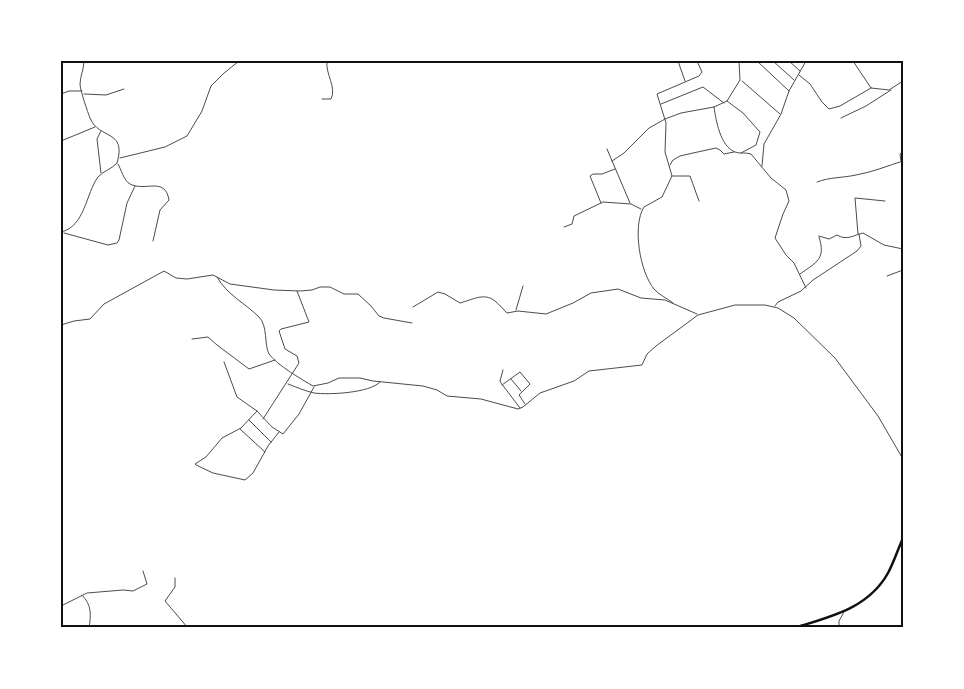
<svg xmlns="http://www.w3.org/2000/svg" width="964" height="689" viewBox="0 0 964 689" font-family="'Space Grotesk',sans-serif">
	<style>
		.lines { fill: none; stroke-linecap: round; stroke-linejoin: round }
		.minor { stroke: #4c4c4c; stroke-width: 1 }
		.trunk { stroke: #111; stroke-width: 2.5 }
		.neatline { fill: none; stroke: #111; stroke-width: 2 }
	</style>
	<rect width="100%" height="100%" fill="#fff"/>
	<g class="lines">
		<path class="minor" d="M678,61L685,81
			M757,61L789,91
			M773,61L794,80
			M789,61L800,71
			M853,61L871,88L889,90L903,81
			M799,75L810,84L822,102L829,109L840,106L871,88
			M742,81L780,114
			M61,94L69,91H82
			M84,94L106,95L124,89
			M322,99H331C337,87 325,74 327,61
			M727,101L743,113L760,132L756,145L741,153
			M661,104L703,87L724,103
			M714,107C716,120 720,146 735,152C740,154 745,152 751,154L771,178L786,190L789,201L783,214L775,238L786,255L794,263L806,288
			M841,118L866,106L891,90
			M61,141L95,127
			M607,149L630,203
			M120,158L165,147L187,136L202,111L211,86L223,74L239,61
			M612,161L624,153L649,128L665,119L681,113L714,107L727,101L740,80L739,61
			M901,161L900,154L903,151
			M118,164C121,169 124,181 130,184C145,192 165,176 169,200L160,210L153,241
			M670,165L673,160L680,156L693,153L716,148L720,150L724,154L734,152
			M762,166L764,144L781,114L789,91L806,61
			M101,173L97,139L101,131
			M672,176H690L699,201
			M817,182C830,177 842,178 856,175C873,172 887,166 903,161
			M601,203L590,176L593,174H602L615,169
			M564,227L572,224L574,216L603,202L631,204L641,209
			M61,232C85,227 86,193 98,177C103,171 112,169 117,163C127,129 99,140 90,118C88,113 80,90 80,84C80,77 84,69 84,61
			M64,233L108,245L117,243L119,240L127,203L135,186
			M858,234L855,198L885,201
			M819,236L829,239L837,235C847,241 854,235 863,233L884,245L903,249
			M800,274C817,262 826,259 819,237
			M887,276L903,270
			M217,277C227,295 245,303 259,317C268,326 264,345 269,354C277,365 301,379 313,386L328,383L339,378H360L373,381L423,386L437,390L447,396L481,399L518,409L523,407L540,393L574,381L589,371L642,365L647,354L656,346L698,315L735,305H765L778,308L794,318L835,358L878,416L903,459
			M673,303C667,298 659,295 654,289C640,272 632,226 644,207L662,197L672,176L665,152L666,123L657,94L699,76L702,72L697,61
			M775,306L778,302L801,291L813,280L857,251L861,246L859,234
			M413,307L438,292L445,294L460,303C472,300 484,292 495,301C500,305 503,309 507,313L518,311L546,314L573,303L591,293L618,289L641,298L665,300L697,314
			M516,310L523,286
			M61,325L74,321L90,319L104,304L164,271L176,278L187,279L213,275L230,284L274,290L300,291L312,290L320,287H330L344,294H358L371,306L379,316L384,318L412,323
			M192,339L208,337L217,345L249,369L275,360
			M224,362L237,397L257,411L272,427L283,434L299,414L314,387
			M503,370L500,381L501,383L520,408
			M511,379L521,391
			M288,384C296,387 305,391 314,393C329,395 370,393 380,382
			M502,385L520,372L530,384L519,395L525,404
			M257,411L241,428L222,438L206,457L195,464L196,465L213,473L245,480L253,473L268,446L279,432
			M263,419L299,363L297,356L285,349L279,331L281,329L309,322L297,291
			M249,420L271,442
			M240,429L265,452
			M61,530H62
			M175,578V587L165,601L188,628
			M82,595C92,605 91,615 89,628
			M61,606L87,593L123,590L133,591L147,584L143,571
			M839,628V621L844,612"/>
		<path class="trunk" d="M794,628C829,617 868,609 888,573C894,562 898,549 903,538"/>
	</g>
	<rect width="964" height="689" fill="none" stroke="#ffffff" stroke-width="125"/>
	<rect x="62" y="62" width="840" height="564" class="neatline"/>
</svg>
